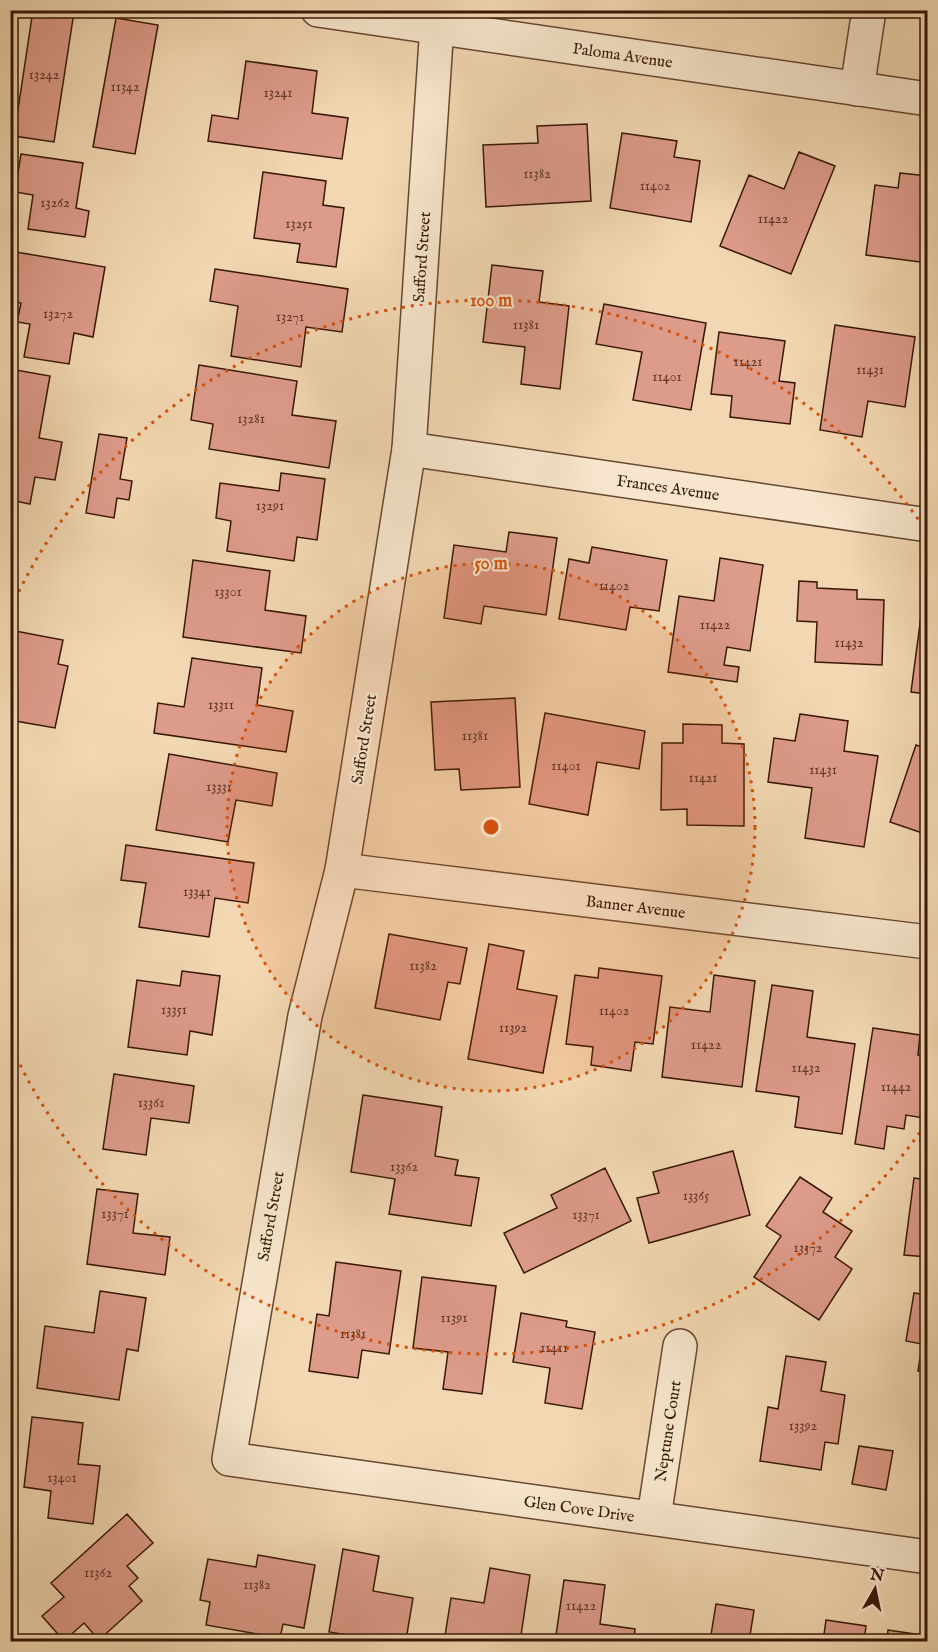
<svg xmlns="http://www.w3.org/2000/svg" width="938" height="1652" viewBox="0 0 938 1652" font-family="'IM FELL English',serif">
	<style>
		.building { fill: #dd9b8a; stroke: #381706; stroke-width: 1.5 }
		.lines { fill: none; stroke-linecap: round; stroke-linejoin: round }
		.minor-casing { stroke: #664731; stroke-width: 36 }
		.minor { stroke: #f7e6cd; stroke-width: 33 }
		.ring { fill: none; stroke: #d6520b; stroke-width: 3; stroke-dasharray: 3 6 }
		.labels { text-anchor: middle; stroke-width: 4.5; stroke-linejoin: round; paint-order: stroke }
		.number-label { font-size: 14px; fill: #613827 }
		.street-label { font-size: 16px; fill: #381706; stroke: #f7e6cd }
		.centre { fill: #d6520b; stroke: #f7e6cd; stroke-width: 3 }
		.ring-label { font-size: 18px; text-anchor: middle; font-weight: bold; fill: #d6520b; stroke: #f7e6cd; stroke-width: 4.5; stroke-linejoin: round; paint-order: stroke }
	</style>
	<rect width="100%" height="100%" fill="#f2d8b2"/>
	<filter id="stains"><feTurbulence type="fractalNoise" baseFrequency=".00333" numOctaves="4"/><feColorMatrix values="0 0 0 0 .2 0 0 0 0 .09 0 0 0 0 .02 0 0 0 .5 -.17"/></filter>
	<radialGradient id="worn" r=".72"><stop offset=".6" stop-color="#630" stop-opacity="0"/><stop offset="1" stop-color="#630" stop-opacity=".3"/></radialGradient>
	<path class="building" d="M33,10L74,12L54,142L14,136Z
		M116,18L158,25L135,154L93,147Z
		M246,61L317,71L312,113L348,118L342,159L208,141L212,115L238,119Z
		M587,124L591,201L486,207L483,145L538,143L537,126Z
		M622,133L677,141L674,157L700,161L691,222L610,208Z
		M799,152L835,166L791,274L720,246L749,175L784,189Z
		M21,154L83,163L76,208L89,211L85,237L28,229L33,195L15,192Z
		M263,172L326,181L323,205L344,208L336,267L297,262L300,244L254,238Z
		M900,173L928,176V263L866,255L875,185L898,188Z
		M10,251L105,267L93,337L74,333L69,364L24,357L30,324L17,322L21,303L10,301Z
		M492,265L543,271L539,302L569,306L560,389L521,384L525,347L483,342Z
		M215,269L348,289L342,332L306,327L301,367L231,356L238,306L210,301Z
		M604,304L706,323L691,410L633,400L642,352L596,344Z
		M835,325L915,337L905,407L868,401L862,437L820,430Z
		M719,332L785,341L779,381L795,383L790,424L730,417L732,396L711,394Z
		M199,365L297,381L292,415L336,421L329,468L209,449L213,424L191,420Z
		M10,369L50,376L39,438L62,442L55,480L35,477L30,504L10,500Z
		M99,434L127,438L120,479L132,481L129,500L117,498L114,518L86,513Z
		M281,473L325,479L317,540L297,537L294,561L227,551L231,521L216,518L220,483L279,491Z
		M10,521L15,522L10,548Z
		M509,532L557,538L546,615L484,606L481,624L444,618L454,545L506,552Z
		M592,547L667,560L659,611L630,607L626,630L559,619L569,559L589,563Z
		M720,558L763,565L750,651L727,647L724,665L739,667L737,682L668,672L679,596L714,601Z
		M193,560L270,571L265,610L306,616L301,653L183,637Z
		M799,581L817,582V588L857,590V599L884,600L882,665L815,662L817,622L797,621Z
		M921,616L928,617V694L911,692Z
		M10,630L63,640L58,664L68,666L55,728L10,720Z
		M192,658L262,668L257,705L293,711L286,752L154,733L158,703L184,707Z
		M515,698L520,787L461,790L459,769L435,770L431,702Z
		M545,713L645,731L639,769L597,762L588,815L529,804Z
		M800,714L848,721L844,751L878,756L864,847L805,838L812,788L768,782L774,738L795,741Z
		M683,724L722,725V743L744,744V826L687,825V809L661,810L662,743H683Z
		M916,745L928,749V835L890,822Z
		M169,754L277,773L272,806L236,800L228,842L156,830Z
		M126,845L254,863L248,903L215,898L209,937L139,927L146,883L121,880Z
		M389,934L467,948L460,984L448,982L440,1020L375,1008Z
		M489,944L524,951L517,989L557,996L543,1073L468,1059Z
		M599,968L662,976L653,1044L635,1042L631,1071L591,1065L593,1047L566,1044L575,975L598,978Z
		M182,971L220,976L212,1035L190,1031L187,1055L128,1047L137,980L180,986Z
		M714,975L755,981L742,1087L662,1077L670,1007L710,1012Z
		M772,985L813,991L807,1037L855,1044L842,1134L795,1127L799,1097L756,1091Z
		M873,1028L920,1035L918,1055L928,1056V1142L920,1141L924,1118L906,1115L904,1129L887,1126L884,1149L855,1144Z
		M114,1074L194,1086L189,1123L151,1118L146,1155L103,1149Z
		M363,1095L442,1107L435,1156L458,1160L455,1175L479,1178L471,1226L389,1214L395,1179L351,1172Z
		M733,1151L750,1215L649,1243L637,1198L659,1193L653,1172Z
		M605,1168L631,1221L524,1273L504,1233L557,1208L551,1195Z
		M800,1177L832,1198L823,1212L852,1231L835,1257L852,1269L819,1320L754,1277L781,1236L766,1226Z
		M914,1178L928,1180V1257L904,1255Z
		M97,1189L138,1194L133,1233L170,1237L165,1275L87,1264Z
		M336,1262L401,1271L389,1354L362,1350L358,1378L309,1371L317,1314L329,1316Z
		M422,1277L496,1286L482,1394L443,1389L448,1352L413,1348Z
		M100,1291L146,1298L138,1351L127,1349L119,1400L37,1388L45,1326L94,1333Z
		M914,1293L928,1295V1372L918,1371L922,1344L906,1341Z
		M521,1313L567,1321L566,1327L595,1332L582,1409L545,1403L550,1368L513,1362Z
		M786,1356L826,1362L821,1391L845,1395L838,1444L825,1442L821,1470L760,1461L768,1407L778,1409Z
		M928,1412V1435L924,1434Z
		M32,1417L83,1423L78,1464L100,1466L93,1524L48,1518L51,1491L24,1487Z
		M859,1446L893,1451L886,1490L852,1484Z
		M127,1514L153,1543L127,1566L138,1578L129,1586L142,1601L99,1640L84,1623L64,1641L42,1616L64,1597L51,1583Z
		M343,1549L379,1556L373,1591L413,1598L406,1640L379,1636L378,1640L329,1632Z
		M258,1555L315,1565L304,1628L283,1624L280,1638L206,1625L210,1602L200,1600L208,1559L256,1567Z
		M490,1568L530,1575L520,1642H444L451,1598L484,1603Z
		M564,1580L605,1585L600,1624L635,1629L634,1642H555Z
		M716,1604L754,1610L749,1642H670L671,1635L710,1641Z
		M826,1620L866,1626L864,1642H823Z
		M888,1630L928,1636V1642H887Z"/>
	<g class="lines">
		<defs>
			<g id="minor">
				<path id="s1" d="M318,10L928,99"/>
				<path id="s2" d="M438,10L409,449L342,870L305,1016L229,1459L928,1557"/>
				<path d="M857,89L869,10"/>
				<path id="s3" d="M409,449L928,525"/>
				<path id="s4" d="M342,870L928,942"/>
				<path id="s5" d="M654,1517L680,1346"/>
			</g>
		</defs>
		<use href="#minor" class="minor-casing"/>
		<use href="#minor" class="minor"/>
	</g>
	<circle cx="491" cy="827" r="264" fill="#d6520b" fill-opacity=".12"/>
	<g class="ring">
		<circle cx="491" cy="827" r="264"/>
		<path d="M925 1125A527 527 0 0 1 11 1046M11 608A527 527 0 0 1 925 529"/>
	</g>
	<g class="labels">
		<g class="number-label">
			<text x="44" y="79">13242</text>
			<text x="125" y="91">11342</text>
			<text x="278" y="97">13241</text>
			<text x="537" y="178">11382</text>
			<text x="655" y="190">11402</text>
			<text x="55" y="207">13262</text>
			<text x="773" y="223">11422</text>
			<text x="299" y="228">13251</text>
			<text x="58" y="318">13272</text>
			<text x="290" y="321">13271</text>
			<text x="526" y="329">11381</text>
			<text x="748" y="366">11421</text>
			<text x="870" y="374">11431</text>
			<text x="667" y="381">11401</text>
			<text x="251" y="423">13281</text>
			<text x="270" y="510">13291</text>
			<text x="614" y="590">11402</text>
			<text x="228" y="596">13301</text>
			<text x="715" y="629">11422</text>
			<text x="849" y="647">11432</text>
			<text x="221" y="709">13311</text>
			<text x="475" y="740">11381</text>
			<text x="566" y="770">11401</text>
			<text x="823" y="774">11431</text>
			<text x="703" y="782">11421</text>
			<text x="219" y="791">13331</text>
			<text x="197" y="896">13341</text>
			<text x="423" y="970">11382</text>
			<text x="174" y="1014">13351</text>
			<text x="614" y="1015">11402</text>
			<text x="513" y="1032">11392</text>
			<text x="706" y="1049">11422</text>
			<text x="806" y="1072">11432</text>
			<text x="896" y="1091">11442</text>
			<text x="151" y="1107">13361</text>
			<text x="404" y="1171">13362</text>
			<text x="696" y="1200">13365</text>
			<text x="115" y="1218">13371</text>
			<text x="586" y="1219">13371</text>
			<text x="808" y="1252">13372</text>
			<text x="454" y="1322">11391</text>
			<text x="353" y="1338">11381</text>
			<text x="554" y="1352">11411</text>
			<text x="803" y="1430">13392</text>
			<text x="62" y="1482">13401</text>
			<text x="98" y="1577">11362</text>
			<text x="257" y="1589">11382</text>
			<text x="581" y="1610">11422</text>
		</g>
		<g class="street-label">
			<text dy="6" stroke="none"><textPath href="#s1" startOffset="308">Paloma Avenue</textPath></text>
			<text transform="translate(421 257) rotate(-86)" y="6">Safford Street</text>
			<text dy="6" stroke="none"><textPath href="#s3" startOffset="262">Frances Avenue</textPath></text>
			<text transform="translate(363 739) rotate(-81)" y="6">Safford Street</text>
			<text dy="6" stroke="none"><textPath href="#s4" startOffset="296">Banner Avenue</textPath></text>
			<text transform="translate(270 1216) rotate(-80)" y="6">Safford Street</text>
			<text dy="6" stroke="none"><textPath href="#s5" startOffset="87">Neptune Court</textPath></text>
			<text dy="6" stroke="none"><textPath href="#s2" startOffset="1820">Glen Cove Drive</textPath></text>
		</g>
	</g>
	<circle cx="491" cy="827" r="9" class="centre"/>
	<g class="ring-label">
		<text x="491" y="306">100 m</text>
		<text x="491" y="569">50 m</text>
	</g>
	<rect width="938" height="1652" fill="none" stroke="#f2d8b2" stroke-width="36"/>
	<rect x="12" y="12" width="914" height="1628" fill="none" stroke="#381706" stroke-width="3"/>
	<rect x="18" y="18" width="902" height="1616" fill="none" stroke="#381706" stroke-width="1.5"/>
	<g transform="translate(875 1589) rotate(9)" stroke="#f7e6cd" stroke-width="4.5" paint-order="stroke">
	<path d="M0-4.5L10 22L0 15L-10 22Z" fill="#381706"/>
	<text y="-9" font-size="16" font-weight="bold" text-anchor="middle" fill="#381706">N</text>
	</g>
	<rect width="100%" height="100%" filter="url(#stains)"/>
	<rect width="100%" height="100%" fill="url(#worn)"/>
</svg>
